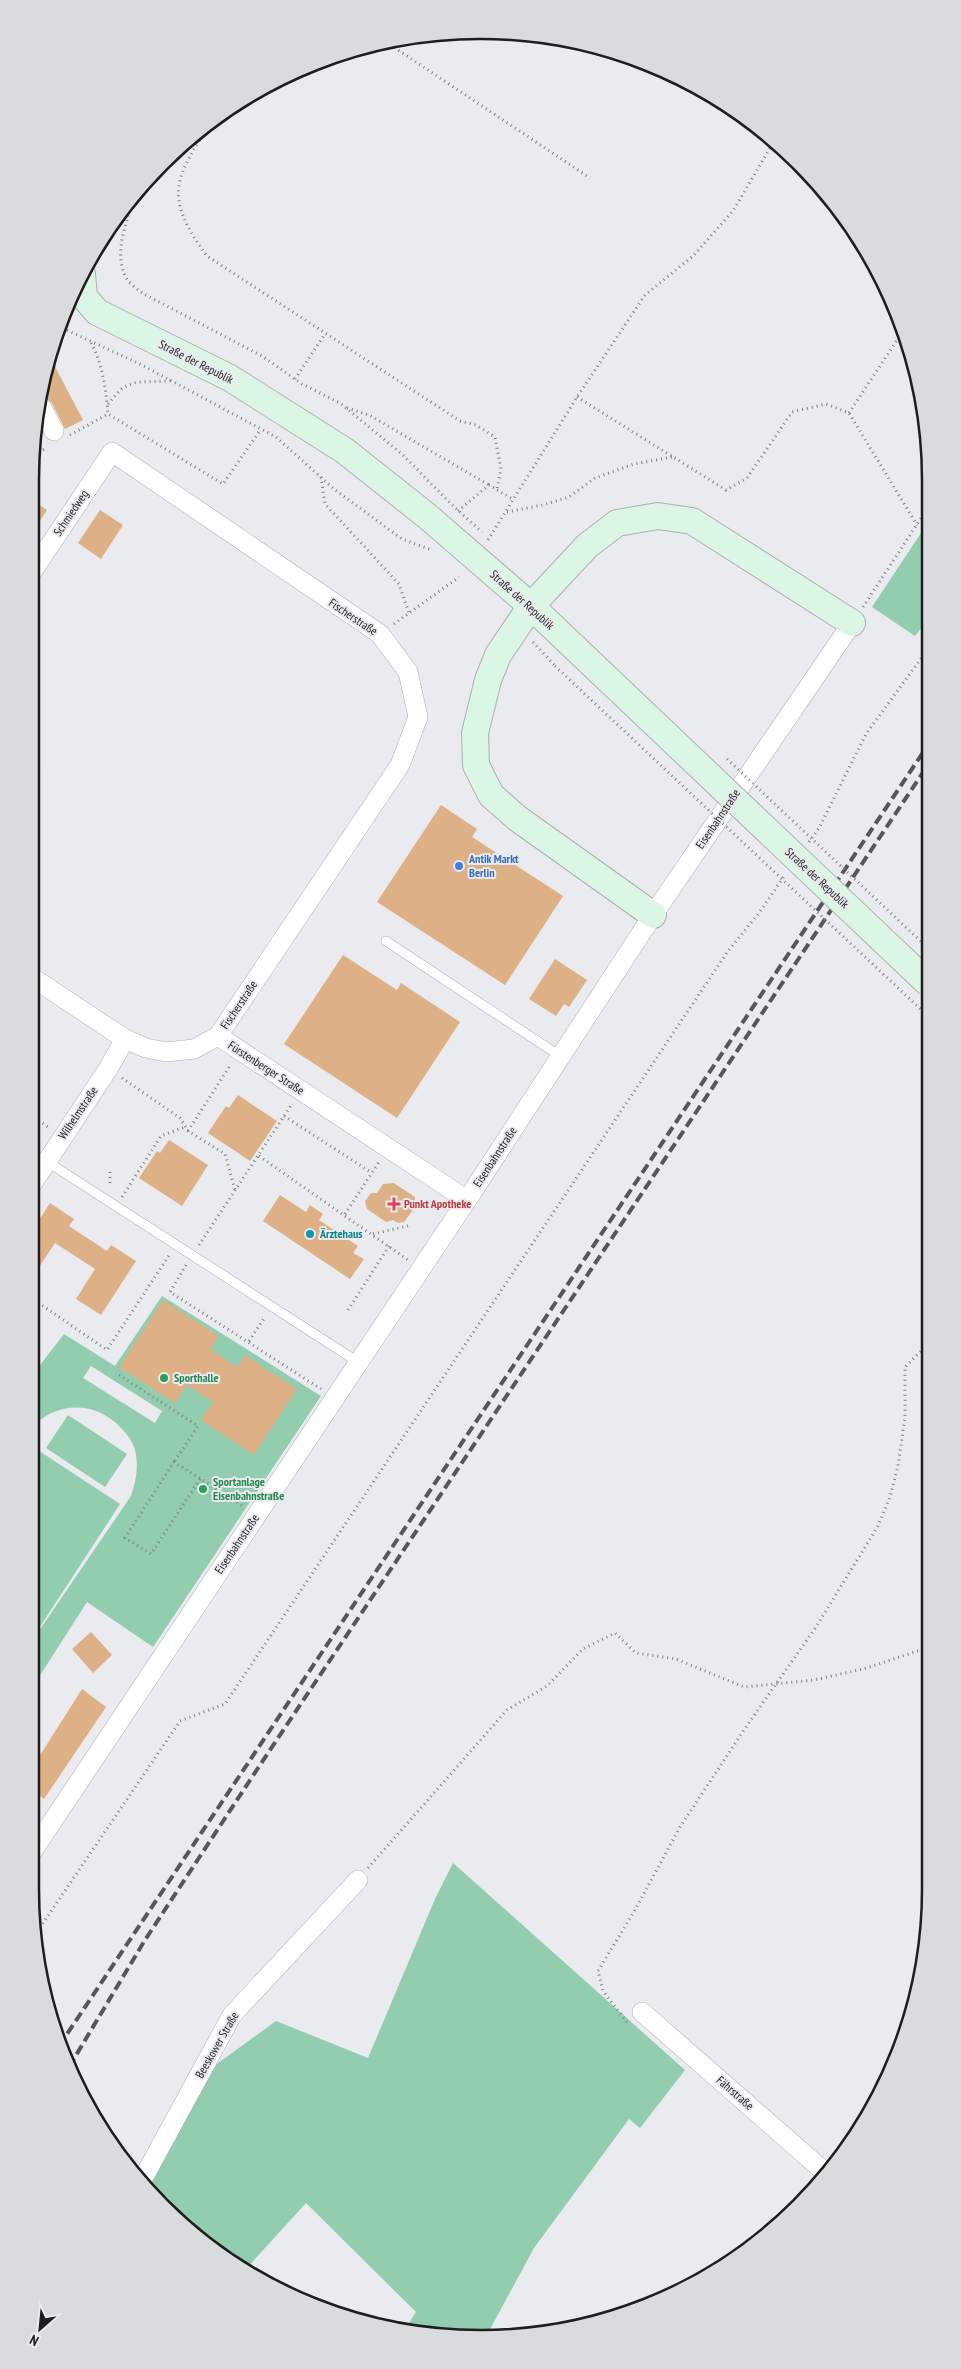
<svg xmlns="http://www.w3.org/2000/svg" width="961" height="2369" viewBox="0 0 961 2369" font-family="'PT Sans Narrow',sans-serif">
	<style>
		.green { fill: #92cdaf; fill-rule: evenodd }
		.building { fill: #ddb086 }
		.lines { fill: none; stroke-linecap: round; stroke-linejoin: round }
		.lane-casing { stroke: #aeafb2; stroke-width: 10 }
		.street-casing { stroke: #aeafb2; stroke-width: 20 }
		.secondary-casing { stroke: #aeafb2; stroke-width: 28 }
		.path { stroke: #7e7f81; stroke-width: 3; stroke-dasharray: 1 4; stroke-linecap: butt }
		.lane { stroke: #fff; stroke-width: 9 }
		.street { stroke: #fff; stroke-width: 19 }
		.secondary { stroke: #dcf6e6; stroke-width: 26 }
		.rail { stroke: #565758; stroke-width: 4; stroke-dasharray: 10 5; stroke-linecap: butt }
		.secondary-bridge-casing { stroke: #aeafb2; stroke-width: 28; stroke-linecap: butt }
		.path-bridge { stroke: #7e7f81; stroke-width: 3; stroke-dasharray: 1 4; stroke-linecap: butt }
		.secondary-bridge { stroke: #dcf6e6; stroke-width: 26 }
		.shop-dot { fill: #3f7fe0; stroke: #e9ebee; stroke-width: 2 }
		.health-dot { fill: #e0444e; stroke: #e9ebee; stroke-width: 2 }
		.culture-dot { fill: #0f9aa8; stroke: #e9ebee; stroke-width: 2 }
		.leisure-dot { fill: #2e9e5b; stroke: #e9ebee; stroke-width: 2 }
		.labels { text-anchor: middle; stroke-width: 4; stroke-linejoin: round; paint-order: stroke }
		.street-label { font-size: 12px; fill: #1e1e1f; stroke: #e9ebee }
		.shop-label { font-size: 12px; font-weight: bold; fill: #366cbe; stroke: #e9ebee; text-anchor: start }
		.health-label { font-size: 12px; font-weight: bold; fill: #be3a42; stroke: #e9ebee; text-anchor: start }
		.culture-label { font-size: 12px; font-weight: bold; fill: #0d838f; stroke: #e9ebee; text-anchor: start }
		.leisure-label { font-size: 12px; font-weight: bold; fill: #27864d; stroke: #e9ebee; text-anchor: start }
		.rim { fill: none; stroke: #1e1e1f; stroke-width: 2.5 }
	</style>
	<rect width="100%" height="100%" fill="#e9ebee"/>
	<path class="green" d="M927,524L928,619L915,636L872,607Z
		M162,1296L321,1396L153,1647L87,1602L30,1691V1644L131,1496C136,1480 139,1467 135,1450C133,1442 127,1434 121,1428C95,1400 54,1401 30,1430V1378L64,1334L115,1366ZM91,1366L162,1411L155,1423L83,1378Z
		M68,1415L127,1454L105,1487L46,1448Z
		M30,1445L120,1504L30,1642Z
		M453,1863L685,2070L640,2128L629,2119L534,2248L488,2333L421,2335L404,2331L416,2312L306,2203L245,2270L146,2189L210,2069L276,2021L368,2058L435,1899Z"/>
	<path class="building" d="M50,357L83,420L65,429L52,403L44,396Z
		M30,499L47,510L30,536Z
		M100,510L123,525L101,559L78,543Z
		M441,805L477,829L472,837L563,896L505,985L377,902Z
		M343,955L397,990L401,983L460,1022L397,1118L284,1044Z
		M555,959L587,980L569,1007L564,1004L556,1016L529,999Z
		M238,1095L277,1121L250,1161L208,1133L226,1106L229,1108Z
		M169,1140L208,1165L182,1206L139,1178L157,1151L160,1153Z
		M394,1183L415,1197V1207L404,1222L398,1223L393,1220L386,1222L367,1209L365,1201L371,1193H377L383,1184Z
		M280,1195L306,1212L310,1205L323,1214L319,1220L358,1246L353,1253L364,1259L350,1279L263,1221Z
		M50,1203L74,1219L69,1226L107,1251L111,1245L136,1261L101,1315L76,1299L95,1269L55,1243L30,1281V1234Z
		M163,1300L219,1336L210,1349L237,1367L245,1355L297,1389L254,1455L201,1420L213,1402L187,1385L175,1403L119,1367Z
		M91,1632L112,1655L93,1673L72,1649Z
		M82,1689L106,1707L44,1799L30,1789V1771Z"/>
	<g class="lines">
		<defs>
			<path id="lane" d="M386,941L560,1056
				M46,1161L358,1362"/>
			<path id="street" d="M42,408L54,431
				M30,575L112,452L380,634L408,672L418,717L400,765L218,1036
				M30,976L125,1039L146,1048L166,1052L194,1049L218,1036L467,1200
				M30,1187L108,1069L125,1039
				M30,1855L467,1200L653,915L852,623
				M642,2012L827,2174
				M140,2184L232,2015L358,1880"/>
			<path id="secondary" d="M82,274L84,297L97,312L230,378L345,451L427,516L531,606L574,647
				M653,915L517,818L491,795L476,765L475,733L488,680L498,655L531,606L587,546L617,523L658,516L692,521L852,623"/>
		</defs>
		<use href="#lane" class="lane-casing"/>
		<use href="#street" class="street-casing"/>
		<use href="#secondary" class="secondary-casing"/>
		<path class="path" d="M386,42L590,178
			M213,119C175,178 162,195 207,256L460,421L476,425L495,437L501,469L497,489
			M142,183C131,210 110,251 127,279C131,285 138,290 144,294L262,356L302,384L340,403L403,455L451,504L482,532
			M58,326L142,365L276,437L334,489L402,539L432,550
			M91,343C103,364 106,391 108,414
			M295,379L325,334
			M577,397L726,490L747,478L792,412L826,404L849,413L917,525
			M108,404L122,388L137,382L171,381
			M347,408L369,415L489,485
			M849,413L903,331
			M70,435L108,414L223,484L261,429
			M34,454L47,448
			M321,477L325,504L399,584L409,613
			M458,511L489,485L514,500
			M507,512L543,505L569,497L595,478L634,464L672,457
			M488,540L577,397L645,295L693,256L733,211L773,143
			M863,607L927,509
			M394,624L459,577
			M533,642L555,666
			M809,842L819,828L866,734L928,649
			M122,1078L180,1118L188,1131L225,1154L235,1190
			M30,1115L50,1128
			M284,1116L372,1173
			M188,1131L231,1064
			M259,1156L408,1260
			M110,1172V1187
			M122,1197L161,1136L185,1127
			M345,1214L379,1162
			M373,1234L412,1225
			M199,1245L292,1104
			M186,1265L170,1292L321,1389
			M30,1297L107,1350L170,1254
			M348,1310L389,1246
			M249,1341L265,1317
			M119,1375L198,1426L174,1462
			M200,1479L151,1554L125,1538L174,1462L243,1506
			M368,1868L507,1710L547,1686L583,1649L615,1633L636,1653L676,1659L744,1687L814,1680L863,1669L930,1647
			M37,1932L180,1721L225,1704L728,951L759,913L785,875
			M627,2022L603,1991L598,1971L635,1910L680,1827L746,1727L816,1627L878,1526L890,1497L898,1466L905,1417V1367L930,1342"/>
		<use href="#lane" class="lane"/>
		<use href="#street" class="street"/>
		<use href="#secondary" class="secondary"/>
		<path class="rail" d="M59,2046L928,745
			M69,2067L145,1940L258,1768L928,765"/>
		<defs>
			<path id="secondary-bridge" d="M574,647L929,984"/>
		</defs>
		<use href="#secondary-bridge" class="secondary-bridge-casing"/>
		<path class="path-bridge" d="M555,666L929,1017
			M727,759L929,949"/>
		<use href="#secondary-bridge" class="secondary-bridge"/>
	</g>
	<circle class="shop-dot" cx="459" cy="866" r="5"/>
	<path class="health-dot" d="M391.5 1196.5h5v5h5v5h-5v5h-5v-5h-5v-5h5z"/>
	<circle class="culture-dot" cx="310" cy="1234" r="5"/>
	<g class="leisure-dot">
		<circle cx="164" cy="1378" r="5"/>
		<circle cx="203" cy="1489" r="5"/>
	</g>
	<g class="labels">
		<g class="street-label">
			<text transform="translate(196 362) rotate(27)" y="4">Straße der Republik</text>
			<text transform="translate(71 513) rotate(-56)" y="4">Schmiedweg</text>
			<text transform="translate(522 600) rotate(42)" y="4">Straße der Republik</text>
			<text transform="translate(353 617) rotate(34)" y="4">Fischerstraße</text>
			<text transform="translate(718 819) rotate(-56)" y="4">Eisenbahnstraße</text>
			<text transform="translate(817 878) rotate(43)" y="4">Straße der Republik</text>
			<text transform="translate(239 1005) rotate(-56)" y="4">Fischerstraße</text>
			<text transform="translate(266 1068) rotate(33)" y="4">Fürstenberger Straße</text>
			<text transform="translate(78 1113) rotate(-56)" y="4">Wilhelmstraße</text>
			<text transform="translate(495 1157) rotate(-57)" y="4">Eisenbahnstraße</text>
			<text transform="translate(237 1544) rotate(-56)" y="4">Eisenbahnstraße</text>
			<text transform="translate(217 2045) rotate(-60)" y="4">Beeskower Straße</text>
			<text transform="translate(735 2093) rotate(41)" y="4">Fährstraße</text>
		</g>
		<g class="shop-label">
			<text x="469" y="863">Antik Markt<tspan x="469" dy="14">Berlin</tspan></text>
		</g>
		<g class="health-label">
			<text x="404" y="1208">Punkt Apotheke</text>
		</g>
		<g class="culture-label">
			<text x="320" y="1238">Ärztehaus</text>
		</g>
		<g class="leisure-label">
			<text x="174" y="1382">Sporthalle</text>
			<text x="213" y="1486">Sportanlage<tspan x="213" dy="14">Eisenbahnstraße</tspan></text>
		</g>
	</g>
	<path d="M0 0H961V2369H0ZM480 39H481A441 441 0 0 1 922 480V1889A441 441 0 0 1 481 2330H480A441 441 0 0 1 39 1889V480A441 441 0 0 1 480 39Z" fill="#d9dbdd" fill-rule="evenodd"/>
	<path class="rim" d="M480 39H481A441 441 0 0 1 922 480V1889A441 441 0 0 1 481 2330H480A441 441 0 0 1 39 1889V480A441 441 0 0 1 480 39Z"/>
	<g transform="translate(40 2329) rotate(207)" stroke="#e9ebee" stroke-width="4" paint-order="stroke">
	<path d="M0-4L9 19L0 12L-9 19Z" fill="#1e1e1f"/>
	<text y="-8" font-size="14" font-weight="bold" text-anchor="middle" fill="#1e1e1f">N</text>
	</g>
</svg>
